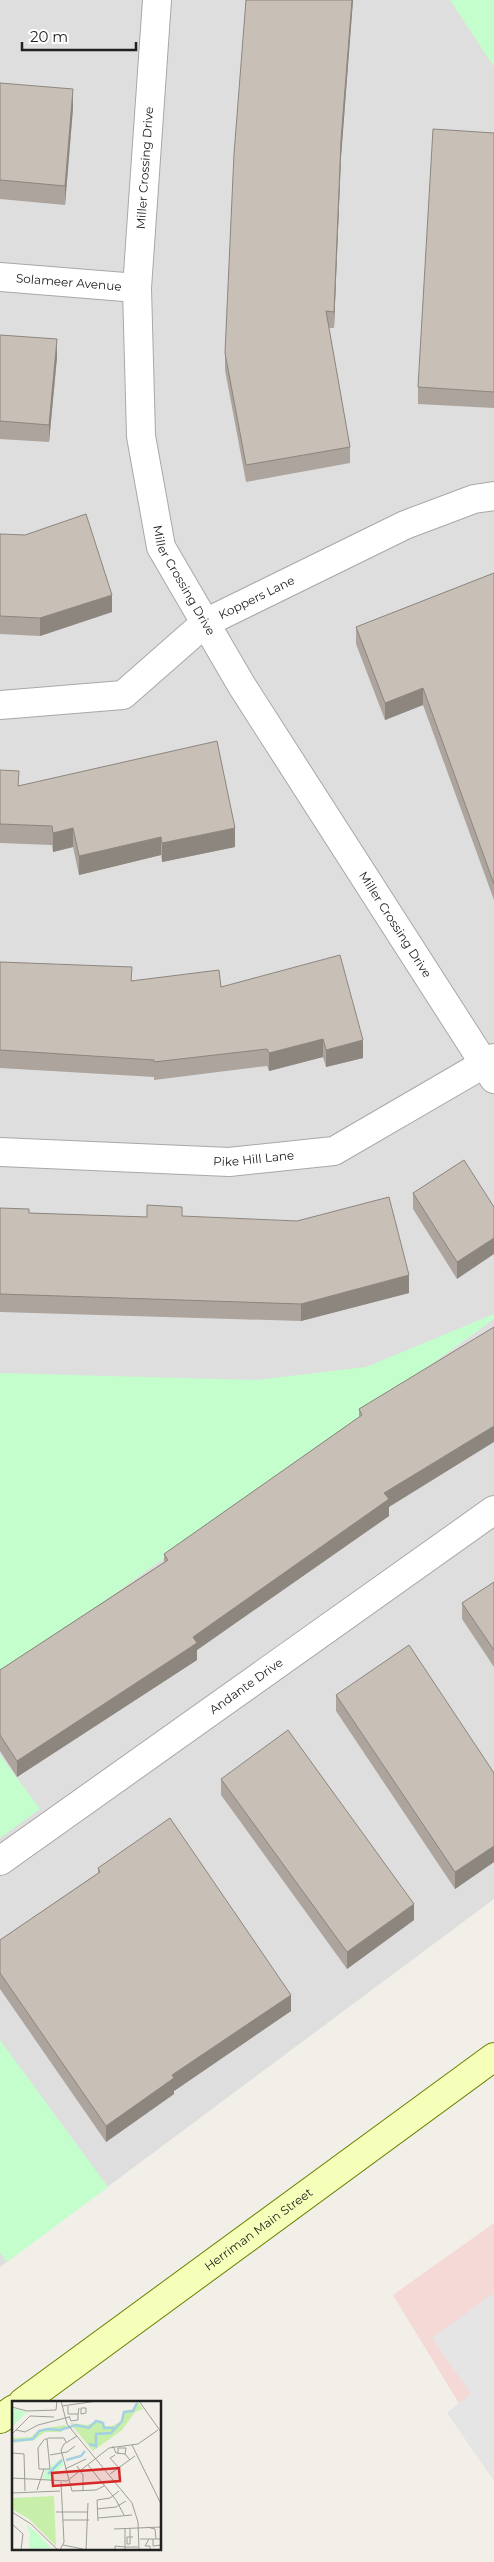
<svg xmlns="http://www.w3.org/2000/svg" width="494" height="2562" viewBox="0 0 494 2562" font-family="Montserrat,sans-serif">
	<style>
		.residential { fill: #dfdede }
		.commercial { fill: #f4d9d6 }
		.park { fill: #c3fecc }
		.parking { fill: #e5e5e5 }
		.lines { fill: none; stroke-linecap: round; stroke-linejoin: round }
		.minor-casing { stroke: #a8a8a8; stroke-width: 30 }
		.tertiary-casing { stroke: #a8a8a8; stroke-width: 30 }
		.secondary-casing { stroke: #6a8100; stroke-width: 30 }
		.minor { stroke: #fff; stroke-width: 28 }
		.tertiary { stroke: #fff; stroke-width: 28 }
		.secondary { stroke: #f6ffb9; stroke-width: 28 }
		.wall { fill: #aca49d }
		.shaded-wall { fill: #8c867f }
		.building { fill: #c8bfb6; stroke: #8c867f }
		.labels { text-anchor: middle; stroke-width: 4.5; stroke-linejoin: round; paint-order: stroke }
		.street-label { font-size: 12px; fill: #212121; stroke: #fff }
		.inset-river { fill: none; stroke: #a5d0e3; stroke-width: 2.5 }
		.inset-road { fill: none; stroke: #9e9d98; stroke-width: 1 }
		.view { fill: #d62828; fill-opacity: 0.15; stroke: #d62828; stroke-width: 2.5 }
		.inset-edge { fill: none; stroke: #212121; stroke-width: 2.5 }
	</style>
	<rect width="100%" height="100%" fill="#f2efe8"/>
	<path class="residential" d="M0,0H494V1899L0,2267Z"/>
	<path class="commercial" d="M494,2223V2461L393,2295Z"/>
	<path class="park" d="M450,0H494V67Z
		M494,1314V1319L0,1677V1373L256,1380L366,1367Z
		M0,1755L40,1809L0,1838Z
		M0,2040L108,2187L7,2262L0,2253Z"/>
	<path class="parking" d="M494,2293V2481L447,2413L471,2394L432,2338Z"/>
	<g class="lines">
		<defs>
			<g id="minor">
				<path id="s1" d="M0,277L137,288"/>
				<path id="s2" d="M0,705L123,695L205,623L405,525L474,499L494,496"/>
				<path id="s3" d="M0,1152L229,1162L334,1151L494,1058"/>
				<path id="s4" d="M0,1861L494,1510"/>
			</g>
			<g id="tertiary">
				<path id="s5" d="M157,0L137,288L141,436L161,547L242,686L494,1079"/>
			</g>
			<g id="secondary">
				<path id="s6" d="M23,2402L494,2057"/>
				<path d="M0,2419L14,2409"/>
			</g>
		</defs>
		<use href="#minor" class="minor-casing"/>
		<use href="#tertiary" class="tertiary-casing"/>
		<use href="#secondary" class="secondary-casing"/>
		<use href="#minor" class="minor"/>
		<use href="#tertiary" class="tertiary"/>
		<use href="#secondary" class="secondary"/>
	</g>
	<path class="wall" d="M246,0H353L341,157L334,328H329L350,447V463L246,482L225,370V353Z
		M0,83L73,108L65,205L0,199Z
		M494,133V408L418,404V387Z
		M0,335L57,357L49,442L0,439Z
		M0,534L112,612L40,636L0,634Z
		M494,573V900L423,705L385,720L356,644V627Z
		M0,770L19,786L235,847L162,862L161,855L79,875L73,847L53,852L52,845L0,843Z
		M0,962L132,981L221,987L363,1058L326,1067L323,1057L269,1071L267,1066L154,1080V1077L0,1068Z
		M464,1160L457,1279L413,1209V1193Z
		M0,1208L29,1213L147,1217L182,1216L409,1293L301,1321L0,1312Z
		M494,1327L389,1507V1516L197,1650V1660L17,1777L0,1751V1670L164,1562V1554L359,1417V1409Z
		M494,1582V1667L462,1619V1603Z
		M336,1695L494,1773V1862L455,1889L336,1711Z
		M221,1779L414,1920L347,1969L221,1795Z
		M98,1868L291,2011L174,2091V2094L106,2142L0,1989V1940L98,1873Z"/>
	<path class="shaded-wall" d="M352,0H353L341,157L334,328V312L341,140Z
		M73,89V108L65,205V186Z
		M57,339V357L49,442V425Z
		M112,595V612L40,636V618Z
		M423,688V705L385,720V703Z
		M73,828V847L53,852V833Z
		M235,828V847L162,862V843Z
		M161,837V855L79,875V856Z
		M323,1039V1057L269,1071V1053Z
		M363,1040V1058L326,1067V1050Z
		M494,1238V1254L457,1279V1262Z
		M409,1275V1293L301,1321V1304Z
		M494,1426V1442L389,1507V1516L197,1650V1660L17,1777V1761L193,1637L384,1493Z
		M494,1846V1862L455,1889V1872Z
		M414,1904V1920L347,1969V1952Z
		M291,1995V2011L174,2091V2094L106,2142V2126L172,2075Z"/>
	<path class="building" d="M246,0H352L341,140L334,312L326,311L350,447L246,465L225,353L234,154Z
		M0,83L73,89L65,186L0,180Z
		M433,129L494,133V392L418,387Z
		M0,335L57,339L49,425L0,421Z
		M86,514L112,595L40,618L0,616V534L25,535Z
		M494,573V884L423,688L385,703L356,627Z
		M217,741L235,828L162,843L161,837L79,856L73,828L53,833L52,826L0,824V770L19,771L18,786Z
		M340,955L363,1040L326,1050L323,1039L269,1053L267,1049L154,1062V1060L0,1050V962L132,967L131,981L219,970L221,987Z
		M464,1160L494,1207V1238L457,1262L413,1193Z
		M389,1197L409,1275L301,1304L0,1294V1208L29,1209V1213L147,1217V1205L182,1207V1216L297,1221Z
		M494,1327V1426L384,1493L389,1499L193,1637L197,1643L17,1761L0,1735V1670L168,1560L164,1554L362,1415L359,1409Z
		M494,1582V1650L462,1603Z
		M409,1645L494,1773V1846L455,1872L336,1695Z
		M288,1730L414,1904L347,1952L221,1779Z
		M170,1818L291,1995L172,2075L174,2078L106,2126L0,1973V1940L100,1872L98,1868Z"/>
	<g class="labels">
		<g class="street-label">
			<text transform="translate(145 168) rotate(-86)" y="4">Miller Crossing Drive</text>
			<text dy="4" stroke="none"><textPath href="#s1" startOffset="69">Solameer Avenue</textPath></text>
			<text dy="4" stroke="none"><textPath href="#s5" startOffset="589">Miller Crossing Drive</textPath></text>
			<text dy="4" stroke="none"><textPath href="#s2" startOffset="290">Koppers Lane</textPath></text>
			<text dy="4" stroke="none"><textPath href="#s5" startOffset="994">Miller Crossing Drive</textPath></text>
			<text dy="4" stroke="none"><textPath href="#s3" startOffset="254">Pike Hill Lane</textPath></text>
			<text dy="4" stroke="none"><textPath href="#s4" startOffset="302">Andante Drive</textPath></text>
			<text dy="4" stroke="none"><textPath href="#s6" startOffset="292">Herriman Main Street</textPath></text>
		</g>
	</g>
	<g transform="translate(12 2401)">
		<rect width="149" height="149" fill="#f2efe8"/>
		<path d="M125,0L131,8L123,11L110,29L81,50L58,22L75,24L89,19L93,25H100L110,20L111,11L121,8ZM53,24L55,26L49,31H33L22,39L0,42V37L19,36L28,28ZM42,95L44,145L17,118L0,108V97Z" fill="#c7efaa"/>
		<path d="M0,7L15,11L0,26ZM50,57L51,65L40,74L38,80L30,78L34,69ZM14,123L25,132L39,147L17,148L18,132Z" fill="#c3fecc"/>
		<path class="inset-river" d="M0,40L21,38L27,30L36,28L48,29L64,24L77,27L84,20L91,22L92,27H102M77,43L84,45V33L99,32L110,20L112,11L121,10L125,2M54,59L69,55L73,50M36,73L50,59"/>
		<path class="inset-road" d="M49,0L55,23L120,102L126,121L127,149M127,0L149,31M50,5L85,0M56,5V13H66L67,7M0,6L15,10L44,9L45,0M69,7H74V12L69,13ZM18,15L42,16M57,15L59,20L66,19V13M4,29L13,31L26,24L57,16M0,33L18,15M65,35L52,43L49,49L60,90L84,89L92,85M35,38L38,68H27L26,47L31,40L33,38H35L37,37H52L54,41M120,44L149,103M101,45L104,52L113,53L118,59M0,52L12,53L13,90M106,53V47H114L113,53M38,54L55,51L63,45M103,54L98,57L107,67M76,64L104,99L112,114M65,65L71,74V90M53,68L74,58M98,73L123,55M0,77L55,80L97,47L126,43L146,29M25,89L32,68M0,92L48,90M85,108L104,106L114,100M0,111L19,123L46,149M44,111H76M86,117L120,114M51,119H77M86,120L85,99L98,97L107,90M0,123L11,133L9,149M135,126L143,128L144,138M118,127V143H115V136H121M102,128L149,126M128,138H149M137,138L133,145H138V149M141,138V145L149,144M51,144L71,148M48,149L52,141L49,81M74,149L76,102M103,149V145L113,146V127M113,149V146H126"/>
		<path class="view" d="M107,67L108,80L41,85L40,72Z"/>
		<rect width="149" height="149" class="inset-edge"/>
	</g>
	<path d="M22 42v8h114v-8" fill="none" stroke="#212121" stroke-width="2.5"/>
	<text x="30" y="42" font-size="15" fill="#212121" stroke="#ffffff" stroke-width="4" paint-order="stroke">20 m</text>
</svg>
